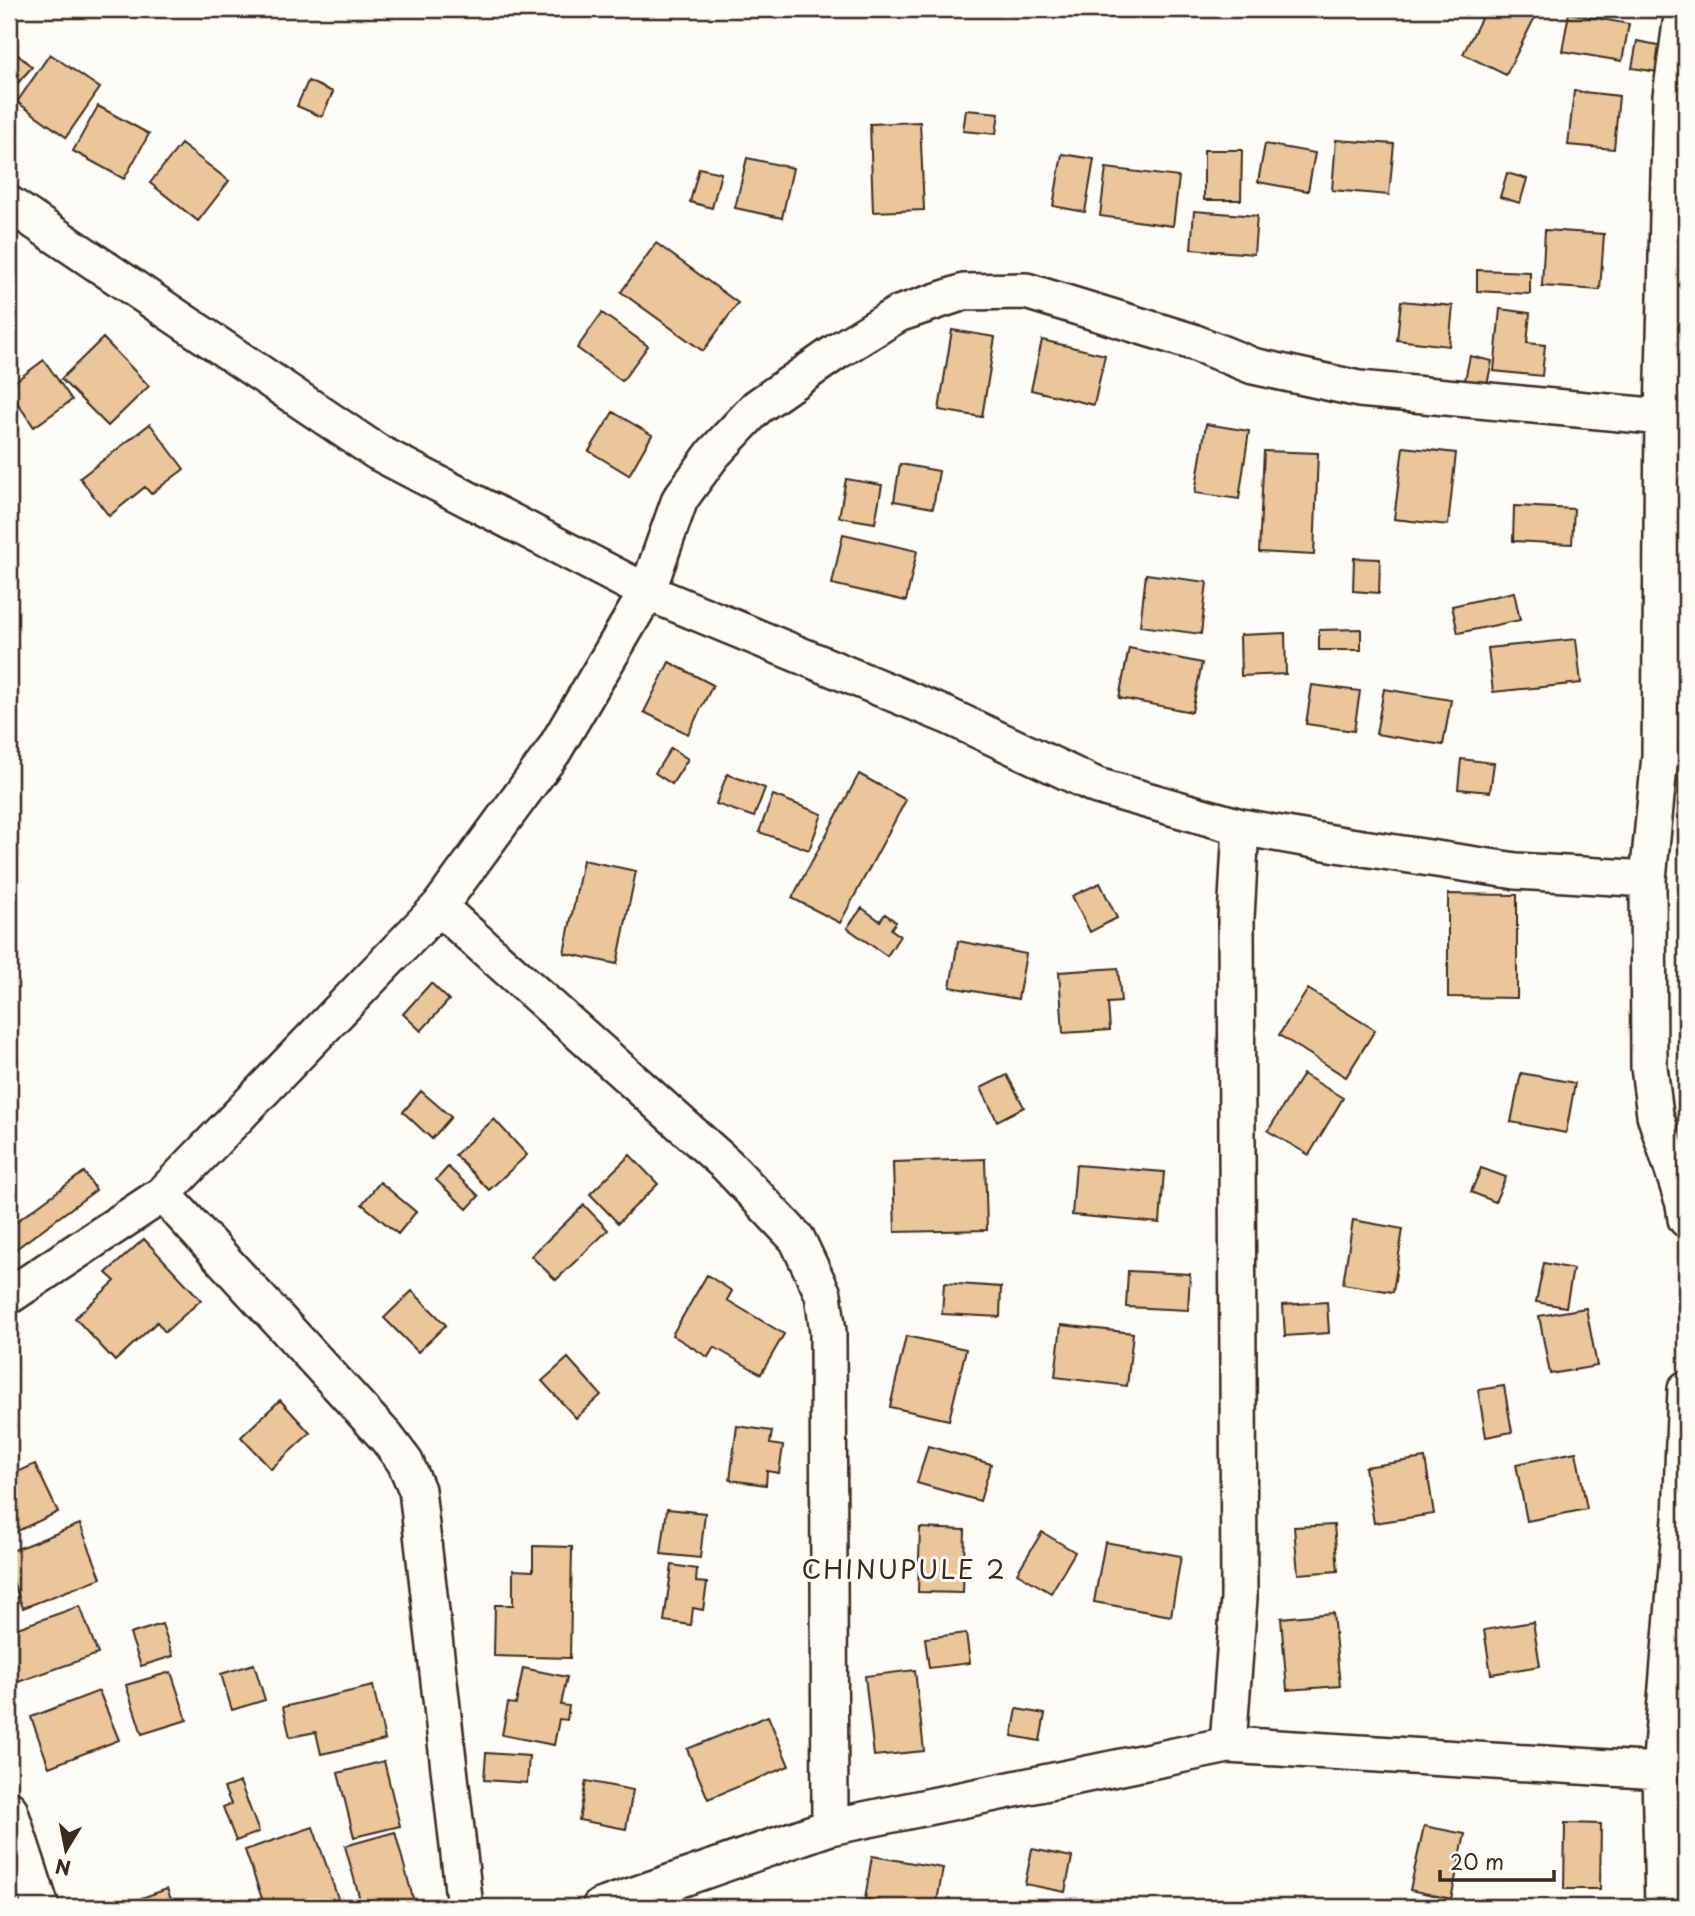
<svg xmlns="http://www.w3.org/2000/svg" width="1695" height="1916" viewBox="0 0 1695 1916" font-family="'Playpen Sans',sans-serif">
	<style>
		.building { fill: #ebc69b; stroke: #3b2a1e; stroke-width: 2 }
		.lines { fill: none; stroke-linecap: round; stroke-linejoin: round }
		.street-casing { stroke: #3b2a1e; stroke-width: 40 }
		.street { stroke: #fdfcf7; stroke-width: 35 }
		.labels { text-anchor: middle; stroke-width: 6; stroke-linejoin: round; paint-order: stroke }
		.quarter-label { font-size: 26px; letter-spacing: 2px; fill: #3b2a1e; stroke: #fdfcf7 }
	</style>
	<rect width="100%" height="100%" fill="#fdfcf7"/>
	<filter id="ink" filterUnits="userSpaceOnUse"><feTurbulence type="fractalNoise" baseFrequency=".0143" numOctaves="2"/><feDisplacementMap in="SourceGraphic" scale="14" xChannelSelector="R" yChannelSelector="G"/><feConvolveMatrix kernelMatrix="1 2 1 2 8 2 1 2 1" color-interpolation-filters="sRGB"/></filter>
	<g filter="url(#ink)">
		<path class="building" d="M1486,9H1539L1506,75L1463,54Z
			M1569,13L1629,24L1622,61L1562,51Z
			M1637,41L1663,46L1658,72L1632,68Z
			M9,47L32,67L9,93Z
			M50,54L100,88L66,137L17,102Z
			M308,81L333,92L322,117L297,106Z
			M1574,91L1619,96L1614,149L1568,145Z
			M98,106L149,134L124,179L73,151Z
			M966,110L999,113L996,134L963,131Z
			M920,122L924,210L873,212L870,124Z
			M1336,140L1394,144L1389,195L1332,190Z
			M181,144L229,181L198,221L150,183Z
			M1265,144L1315,153L1308,191L1258,182Z
			M1204,150H1242L1241,200H1204Z
			M1062,154L1094,159L1085,212L1053,206Z
			M747,158L793,168L782,218L735,208Z
			M699,168L721,173L712,208L690,202Z
			M1106,168L1179,177L1173,226L1100,216Z
			M1507,173L1527,179L1520,203L1500,197Z
			M1194,211L1257,216L1254,254L1191,249Z
			M1545,230L1604,234L1600,290L1542,286Z
			M656,243L738,303L703,351L621,292Z
			M1477,270L1530,272V294L1477,291Z
			M1401,301L1453,306L1449,346L1397,340Z
			M1500,309L1530,313L1527,343L1545,345L1542,376L1494,371Z
			M602,313L648,346L622,381L577,348Z
			M952,330L995,337L982,417L939,410Z
			M103,338L149,386L108,426L61,379Z
			M1042,340L1105,355L1094,405L1031,390Z
			M1470,356L1492,361L1487,385L1465,380Z
			M44,360L72,400L34,427L9,391V386Z
			M613,412L652,435L629,475L589,451Z
			M150,424L184,469L151,494L145,487L109,516L80,478Z
			M1206,424L1249,431L1239,499L1195,493Z
			M1403,447L1456,453L1448,525L1394,519Z
			M1264,451L1318,453L1314,555L1259,552Z
			M900,464L939,471L933,508L894,501Z
			M846,479L882,485L875,523L839,517Z
			M1514,506L1574,509L1572,544L1513,541Z
			M843,534L917,551L906,601L832,584Z
			M1354,558L1380,559L1379,593L1353,591Z
			M1146,574L1207,582L1201,634L1140,626Z
			M1514,592L1520,620L1458,633L1452,606Z
			M1361,629V650H1319V630Z
			M1285,633L1286,674L1241,676L1240,635Z
			M1576,639L1581,683L1493,692L1488,648Z
			M1129,648L1202,663L1192,712L1119,698Z
			M669,662L713,685L688,734L644,712Z
			M1312,685L1360,691L1354,731L1306,724Z
			M1384,689L1451,700L1443,745L1376,734Z
			M671,748L688,759L672,784L655,773Z
			M1461,759L1494,763L1490,792L1458,789Z
			M727,774L765,788L754,817L716,804Z
			M859,774L906,800L840,923L792,898Z
			M773,795L822,814L809,850L759,832Z
			M583,860L636,871L617,964L564,953Z
			M1100,883L1117,918L1090,932L1072,896Z
			M1448,894L1517,895V998L1448,997Z
			M862,908L880,921L885,914L896,922L891,929L900,936L887,956L847,928Z
			M958,941L1026,954L1018,999L950,987Z
			M1118,968L1121,1002L1108,1003L1110,1030L1063,1033L1059,972Z
			M431,983L449,1000L421,1031L403,1014Z
			M1308,989L1375,1030L1346,1077L1279,1035Z
			M1521,1073L1575,1083L1566,1133L1511,1122Z
			M1303,1074L1343,1098L1309,1155L1268,1131Z
			M1007,1075L1024,1107L997,1121L981,1088Z
			M421,1091L451,1117L432,1139L403,1112Z
			M494,1119L527,1155L489,1190L455,1155Z
			M630,1155L658,1184L618,1223L590,1194Z
			M985,1159L987,1230L895,1232L893,1162Z
			M1076,1165L1164,1172L1160,1223L1072,1215Z
			M448,1167L479,1196L467,1209L436,1180Z
			M1481,1168L1506,1177L1495,1202L1471,1192Z
			M84,1172L96,1190L9,1254V1227Z
			M380,1182L416,1212L398,1234L362,1204Z
			M584,1205L608,1230L556,1280L531,1256Z
			M1353,1220L1403,1229L1393,1292L1343,1284Z
			M144,1239L201,1300L165,1332L157,1322L115,1361L75,1318L115,1281L106,1273Z
			M1544,1263L1573,1269L1566,1307L1536,1302Z
			M1128,1271L1190,1274L1188,1310L1126,1307Z
			M707,1275L732,1291L727,1300L784,1334L761,1374L714,1347L708,1357L672,1335Z
			M944,1283L1001,1287L1000,1317L942,1314Z
			M412,1291L446,1325L418,1352L384,1318Z
			M1327,1302L1329,1333L1285,1336L1283,1305Z
			M1586,1308L1597,1366L1550,1374L1539,1316Z
			M1061,1325L1133,1333L1127,1386L1055,1377Z
			M906,1336L966,1349L949,1420L890,1407Z
			M568,1358L601,1395L576,1418L542,1381Z
			M1504,1386L1512,1432L1486,1437L1478,1390Z
			M280,1400L310,1433L271,1469L241,1437Z
			M737,1426L772,1431L770,1444L783,1446L779,1473L767,1471L766,1485L730,1480Z
			M928,1446L991,1464L980,1501L917,1483Z
			M1576,1452L1587,1509L1527,1521L1516,1464Z
			M1425,1458L1434,1514L1374,1523L1365,1467Z
			M35,1464L58,1512L9,1535V1476Z
			M667,1509L705,1513L700,1558L661,1554Z
			M80,1524L101,1578L23,1608L9,1571V1552Z
			M1334,1525L1338,1571L1298,1574L1294,1527Z
			M920,1528L965,1530L963,1593L918,1592Z
			M1042,1532L1075,1552L1051,1593L1017,1573Z
			M1105,1542L1181,1556L1171,1616L1094,1602Z
			M533,1546L572,1547L570,1658L494,1656L495,1605H513V1570L533,1571Z
			M672,1565L697,1569L696,1582L707,1583L703,1610L693,1608L691,1625L664,1621Z
			M80,1606L98,1654L18,1682L9,1657V1631Z
			M1333,1613L1340,1686L1287,1690L1281,1618Z
			M1533,1622L1540,1666L1491,1674L1484,1630Z
			M162,1624L173,1656L141,1666L130,1634Z
			M966,1633L970,1663L929,1668L925,1638Z
			M254,1664L265,1700L232,1710L221,1674Z
			M523,1668L567,1677L561,1705L569,1706L567,1720L559,1719L554,1745L502,1735L508,1703L516,1704Z
			M915,1670L924,1751L874,1756L865,1676Z
			M171,1672L187,1720L142,1734L126,1685Z
			M373,1686L385,1740L321,1754L316,1732L290,1737L283,1707Z
			M99,1691L119,1740L49,1767L31,1717Z
			M1017,1709L1045,1714L1040,1741L1012,1736Z
			M768,1716L789,1766L708,1799L687,1749Z
			M486,1753L529,1756L527,1783L484,1780Z
			M384,1761L400,1826L354,1837L338,1773Z
			M586,1781L633,1790L626,1829L579,1820Z
			M240,1782L259,1832L236,1841L223,1807L231,1804L224,1788Z
			M1565,1823L1601,1824L1600,1889H1564Z
			M1424,1826L1465,1834L1451,1899L1410,1890Z
			M313,1827L341,1907H265L245,1850Z
			M395,1832L414,1902L396,1907H362L345,1846Z
			M1032,1849L1072,1857L1065,1892L1025,1884Z
			M872,1856L943,1868L936,1907H879L880,1901L865,1899Z
			M167,1889L174,1907H116Z"/>
		<g class="lines">
			<defs>
				<path id="street" d="M1683,9L1671,96L1663,417L1660,756L1648,879L1649,1067L1655,1115L1684,1204L1686,1219
					M9,204L377,452L647,592L948,716L1097,786L1241,827L1343,845L1516,871L1648,879
					M439,907L727,1165L797,1239L823,1294L828,1332L830,1827
					M163,1194L386,1437L405,1462L417,1490L465,1907
					M9,1296L163,1194L439,907L553,752L647,592L680,499L713,454L757,407L836,352L898,314L964,292L1026,291L1193,342L1253,366L1359,389L1663,417
					M1228,1745L1239,1598L1236,918L1241,827
					M9,1809L41,1907
					M600,1907L830,1827L1228,1745L1660,1771
					M1663,1907L1660,1771L1681,1519L1686,1389"/>
			</defs>
			<use href="#street" class="street-casing"/>
			<use href="#street" class="street"/>
		</g>
	</g>
	<g class="labels">
		<g class="quarter-label">
			<text x="904" y="1579">CHINUPULE 2</text>
		</g>
	</g>
	<rect width="1695" height="1916" fill="none" stroke="#fdfcf7" stroke-width="35"/>
	<rect x="18" y="18" width="1660" height="1881" fill="none" stroke="#3b2a1e" stroke-width="2.5" filter="url(#ink)"/>
	<g transform="translate(66 1850) rotate(190)" stroke="#fdfcf7" stroke-width="5" paint-order="stroke">
	<path d="M0-5L12 26L0 18L-12 26Z" fill="#3b2a1e"/>
	<text y="-10" font-size="19" font-weight="bold" text-anchor="middle" fill="#3b2a1e">N</text>
	</g>
	<path d="M1440 1870v10h114v-10" fill="none" stroke="#3b2a1e" stroke-width="3.5"/>
	<text x="1450" y="1870" font-size="21" fill="#3b2a1e" stroke="#fdfcf7" stroke-width="5" paint-order="stroke">20 m</text>
</svg>
